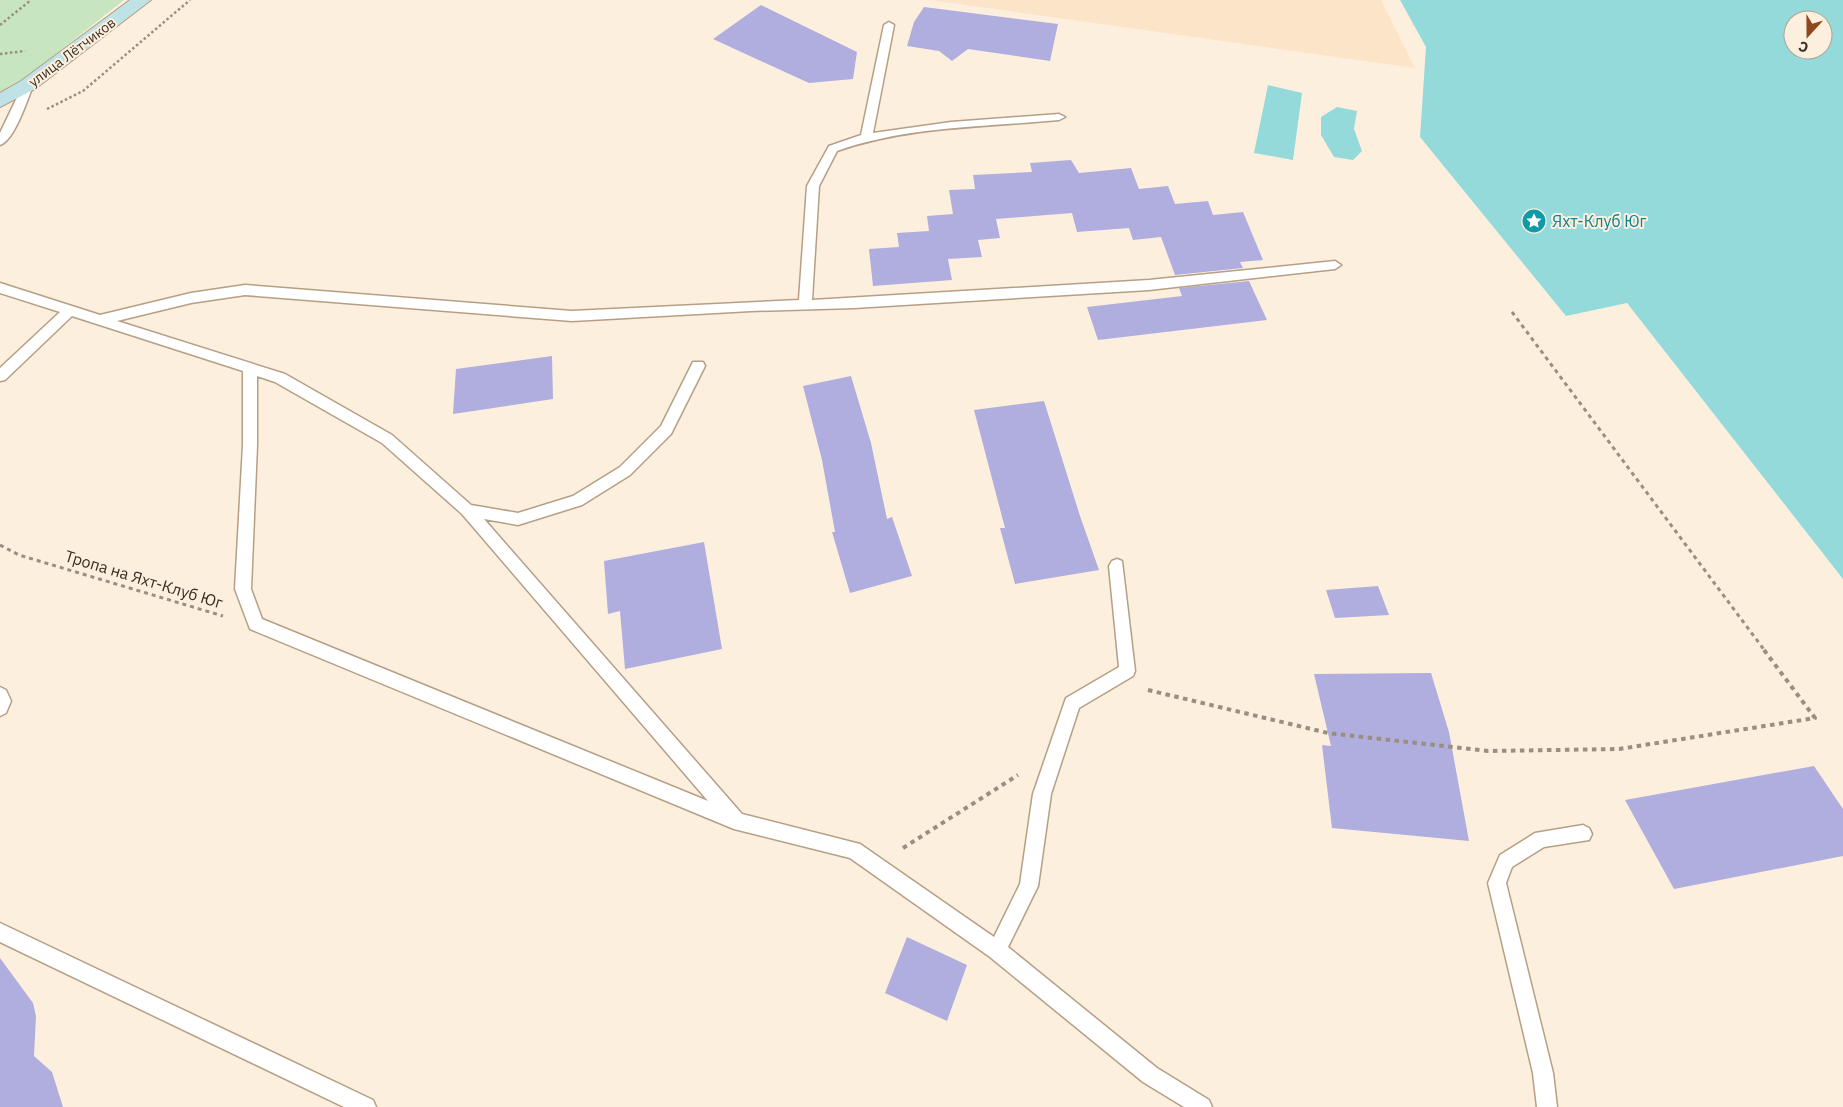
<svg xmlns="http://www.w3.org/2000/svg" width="1843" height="1107" viewBox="0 0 1843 1107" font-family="'IBM Plex Sans',sans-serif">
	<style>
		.built { fill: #fce4c9 }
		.green { fill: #c7e5bf }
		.water { fill: #95dadb; fill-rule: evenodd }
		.building { fill: #afaedf }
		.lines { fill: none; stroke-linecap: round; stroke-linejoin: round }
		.service-casing { stroke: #b59f85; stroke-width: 3 }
		.secondary-casing { stroke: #b59f85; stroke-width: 2 }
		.path-far2 { stroke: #998e80; stroke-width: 2.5; stroke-dasharray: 2.5 2.5; stroke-linecap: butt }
		.path-far1 { stroke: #998e80; stroke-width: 3; stroke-dasharray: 4 4; stroke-linecap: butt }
		.path { stroke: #998e80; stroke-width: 4; stroke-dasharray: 4.5 4.5; stroke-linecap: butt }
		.service { fill: #fff; fill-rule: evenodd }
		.secondary { fill: #bee2e6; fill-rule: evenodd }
		.labels { text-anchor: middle; stroke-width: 4; stroke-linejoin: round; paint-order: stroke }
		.far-street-label { font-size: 14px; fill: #372e23; stroke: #fdefde }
		.culture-label { font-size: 16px; fill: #0d838f; stroke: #fdefde; text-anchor: start }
		.street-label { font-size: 16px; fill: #372e23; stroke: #fdefde }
	</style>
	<rect width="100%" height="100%" fill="#fdefde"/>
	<path class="built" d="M930,0H1381L1415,68Z"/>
	<path class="green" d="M0,0H124L19,83L0,92Z"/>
	<path class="water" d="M1400,0H1843V579L1627,303L1566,316L1420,137L1426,47ZM1793,20H1823V50H1793Z
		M1268,85L1302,93L1293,160L1254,153Z
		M1337,107L1357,111L1354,129L1362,151L1353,160L1334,157L1321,135V117Z"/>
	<path class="building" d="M761,5L857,52L853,79L809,83L713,39Z
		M924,7L1058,24L1050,61L968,49L952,61L939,51L907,46L914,22Z
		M1071,160L1079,173L1131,168L1139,189L1168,186L1175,204L1208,201L1213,215L1243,212L1263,260L1240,262L1243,268L1175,275L1161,237L1133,240L1129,228L1077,232L1072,213L996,219L1000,238L978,240L982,257L948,259L952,280L873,286L869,249L899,247L897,233L929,231L927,216L953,214L949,190L975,189L973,175L1032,172L1030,163Z
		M1249,281L1267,320L1098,340L1087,307L1182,296L1179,288Z
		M552,356L553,399L453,414L456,369Z
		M851,376L871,443L887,519L892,517L912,576L850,593L832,532H835L822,460L803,386Z
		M1044,401L1080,516L1099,570L1015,584L1000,528H1005L974,410Z
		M704,542L722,649L625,669L620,611L608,614L604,561Z
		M1378,586L1389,615L1335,618L1326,590Z
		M1431,673L1449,732L1469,841L1332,828L1322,745L1331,746L1314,674Z
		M1814,766L1843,809V856L1674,889L1625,800Z
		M907,937L967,965L947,1021L885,993Z
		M0,958L33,1003L36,1016L34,1056L52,1072L63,1107H0Z"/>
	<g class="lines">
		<defs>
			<path id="service" d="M889,22L894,25L873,133L951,122L1059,114L1065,117L1059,120C986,127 907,126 837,151L819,186L812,300L1149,280L1335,261L1341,265L1335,269L1149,290L854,308L751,311L572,321L245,295L191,303L117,321L285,374L392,435L471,505L518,513L573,496L620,467L661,426L693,362H703L705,366L671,434L630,475L582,505L518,525L484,519L742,814L860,844L994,937L1020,884L1033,794L1066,698L1119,667L1109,566L1112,561L1117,559L1122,561L1135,671L1133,676L1079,708L1051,794L1038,886L1008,947L1157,1068L1209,1100L1212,1107H1184L1143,1082L990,957L850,858L734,829L250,629L235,589L243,445V371L72,316L5,380L0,381V368L60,312L0,293V283L100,315L191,293L245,285L572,311L799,300L807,186L829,146L861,135L884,25ZM257,376L275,382L382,443L462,514L708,801L262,619L251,589L257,445Z
				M28,82L33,85C28,99 14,141 0,145V133L23,85Z
				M0,687L6,690L11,701L6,713L0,716Z
				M1583,825L1589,828L1592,834L1589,840L1544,847L1512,867L1506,883L1553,1073L1557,1107H1537L1533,1073L1488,883L1500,855L1535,833Z
				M0,923L373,1100L376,1107H344L0,942Z"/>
			<path id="secondary" d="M130,0H151L35,89L0,107V93L21,81Z"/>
		</defs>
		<use href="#service" class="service-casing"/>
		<use href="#secondary" class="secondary-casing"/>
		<path class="path-far2" d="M0,25L31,0
			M0,54L25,51
			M47,109L83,91L190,0"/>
		<path class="path-far1" d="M1512,312L1765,651
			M0,545L19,555L223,616"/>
		<path class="path" d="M1148,690L1328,733L1488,751L1619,749L1815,718L1764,650
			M903,848L1018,775"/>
		<use href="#service" class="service"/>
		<use href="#secondary" class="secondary"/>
	</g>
	<defs>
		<symbol id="sight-disc" viewBox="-11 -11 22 22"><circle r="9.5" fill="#0f9aa8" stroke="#fdefde"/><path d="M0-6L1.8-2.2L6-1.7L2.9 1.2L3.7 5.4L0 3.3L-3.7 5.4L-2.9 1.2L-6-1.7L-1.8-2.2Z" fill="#fff"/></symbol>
	</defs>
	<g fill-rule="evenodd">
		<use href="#sight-disc" x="1520" y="207" width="28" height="28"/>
	</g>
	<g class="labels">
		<g class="far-street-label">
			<text transform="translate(72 52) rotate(-37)" y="5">улица Лётчиков</text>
		</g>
		<g class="culture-label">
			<text x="1552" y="227">Яхт-Клуб Юг</text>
		</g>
		<g class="street-label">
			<text transform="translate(144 579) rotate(17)" y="6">Тропа на Яхт-Клуб Юг</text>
		</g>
	</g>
	<g transform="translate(1808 35) rotate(201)"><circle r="24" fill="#fdefde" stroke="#aea293"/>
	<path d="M0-4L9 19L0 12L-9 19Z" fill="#8d491d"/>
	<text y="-8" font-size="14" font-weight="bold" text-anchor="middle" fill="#372e23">С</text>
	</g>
</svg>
